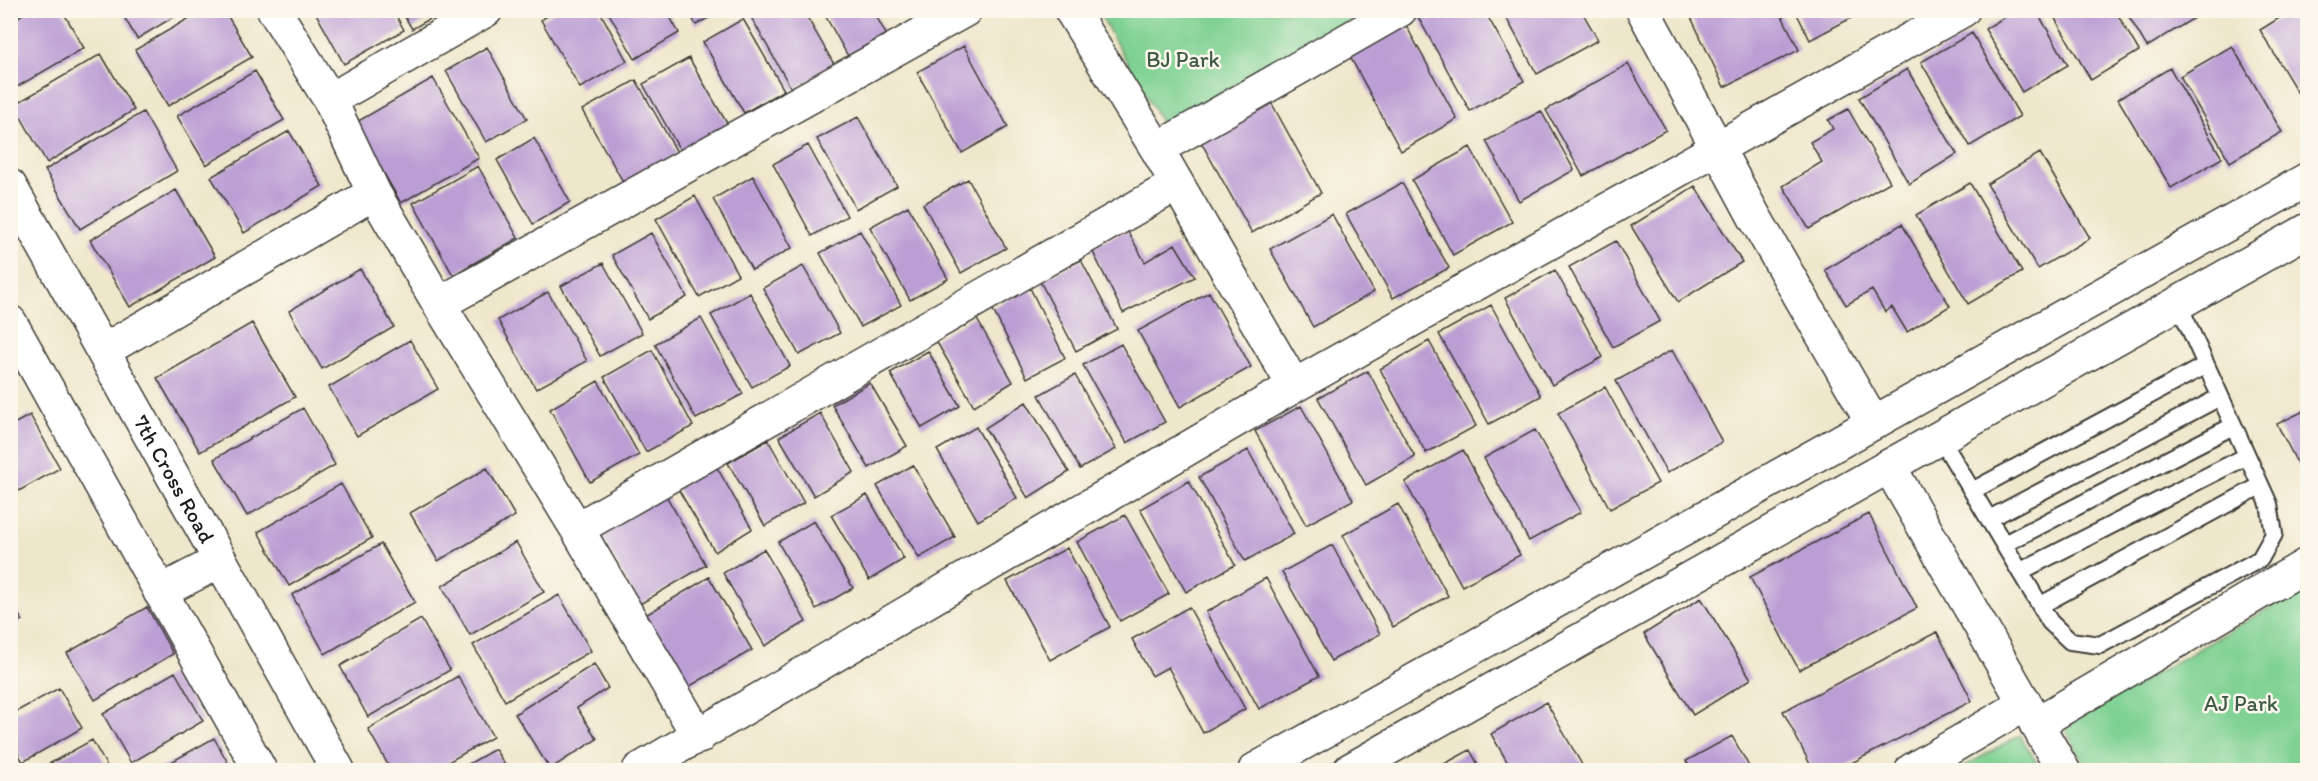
<svg xmlns="http://www.w3.org/2000/svg" width="2318" height="781" viewBox="0 0 2318 781" font-family="Itim,sans-serif">
	<style>
		.green { fill: #7fd193; stroke: #4e7658; stroke-width: 1.5 }
		.building { fill: #bb9ed4 }
		.lines { fill: none; stroke-linecap: round; stroke-linejoin: round }
		.service-casing { stroke: #3c3a36; stroke-width: 20 }
		.minor-casing { stroke: #3c3a36; stroke-width: 36 }
		.tertiary-casing { stroke: #3c3a36; stroke-width: 36 }
		.secondary-casing { stroke: #3c3a36; stroke-width: 36 }
		.service { stroke: #fff; stroke-width: 16 }
		.minor { stroke: #fff; stroke-width: 33 }
		.tertiary { stroke: #fff; stroke-width: 33 }
		.secondary { stroke: #fff; stroke-width: 33 }
		.labels { text-anchor: middle; stroke-width: 5; stroke-linejoin: round; paint-order: stroke }
		.park-label { font-size: 22px; fill: #3f5b46; stroke: #fbf7ec }
		.street-label { font-size: 22px; fill: #1c1c1c; stroke: #fbf7ec }
	</style>
	<rect width="100%" height="100%" fill="#fbf7ec"/>
	<filter id="ink" filterUnits="userSpaceOnUse"><feTurbulence type="fractalNoise" baseFrequency=".0167" numOctaves="2"/><feDisplacementMap in="SourceGraphic" scale="12" xChannelSelector="R" yChannelSelector="G"/><feConvolveMatrix kernelMatrix="1 2 1 2 8 2 1 2 1" color-interpolation-filters="sRGB"/></filter>
	<filter id="wash" filterUnits="userSpaceOnUse"><feTurbulence type="fractalNoise" baseFrequency=".008" numOctaves="4" result="noise"/><feDisplacementMap in="SourceGraphic" scale="24" xChannelSelector="R" yChannelSelector="G"/><feGaussianBlur stdDeviation="1.35" result="paint"/><feColorMatrix in="noise" values="0 0 0 0 0 0 0 0 0 0 0 0 0 0 0 0 0 1.4 0 .05"/><feComposite in="paint" operator="in"/></filter>
	<g filter="url(#wash)">
		<rect width="100%" height="100%" fill="#efe7cb"/>
		<path class="green" d="M1098,11H1368L1164,127Z
			M2307,586V770H2088L2064,727Z
			M2020,735L2041,770H1958Z"/>
		<g id="blocks">
			<path class="building" d="M29,10H62L84,48L10,91V22Z
				M120,10H185L137,39Z
				M203,10H224L252,57L168,106L135,50Z
				M314,10H393L404,30L344,64Z
				M401,10H445L412,29Z
				M557,10H599L627,61L580,88L541,20Z
				M607,10H666L679,33L635,59Z
				M688,10H722L696,25Z
				M759,10H803L835,66L792,90L750,15Z
				M822,10H873L886,34L848,56Z
				M1430,10H1484L1524,81L1470,111L1418,17Z
				M1502,10H1581L1598,40L1537,74Z
				M1694,10H1779L1799,50L1724,87L1689,13Z
				M1795,10H1866L1810,40Z
				M2016,10H2036L2068,65L2022,92L1985,29Z
				M2050,10H2115L2139,51L2091,80Z
				M2125,10H2190L2194,18L2147,47Z
				M2292,10H2308V96L2302,100L2260,30Z
				M743,19L784,90L744,113L703,42Z
				M1403,20L1457,119L1401,151L1347,51Z
				M1972,33L2020,116L1970,146L1921,62Z
				M964,46L1008,127L962,153L917,72Z
				M2232,46L2282,132L2230,162L2180,76Z
				M487,47L527,119L486,142L446,71Z
				M101,54L134,110L47,163L14,105Z
				M689,58L728,125L681,152L643,84Z
				M1628,64L1666,130L1583,176L1546,110Z
				M2170,68L2222,158L2171,188L2118,99Z
				M1907,69L1957,154L1909,184L1859,98Z
				M255,71L284,120L206,165L177,116Z
				M433,78L479,158L401,203L355,123Z
				M636,80L678,154L625,185L582,110Z
				M1266,93L1321,193L1252,233L1196,133Z
				M1848,109L1890,182L1809,229L1783,186L1822,162L1810,142L1833,129L1828,120Z
				M1541,111L1574,170L1519,201L1486,141Z
				M143,112L177,171L80,229L45,170Z
				M858,117L897,186L856,209L817,139Z
				M289,131L322,186L244,233L211,177Z
				M534,138L570,202L533,224L497,160Z
				M808,145L847,216L812,236L773,164Z
				M1470,147L1512,222L1453,255L1412,180Z
				M2040,153L2090,238L2038,269L1987,184Z
				M478,166L518,238L453,275L413,203Z
				M753,176L792,248L752,270L713,199Z
				M968,179L1006,248L961,273L923,204Z
				M1402,183L1449,268L1393,298L1346,214Z
				M1970,183L2022,272L1968,304L1916,215Z
				M1695,186L1742,262L1678,302L1631,226Z
				M176,190L215,257L130,307L90,240Z
				M695,196L738,275L699,297L656,219Z
				M908,206L948,279L910,300L870,227Z
				M1332,214L1374,292L1313,327L1270,249Z
				M1902,224L1950,306L1907,332L1892,307L1885,312L1872,290L1846,305L1825,270Z
				M1127,230L1145,262L1175,244L1195,277L1123,313L1091,248Z
				M860,231L901,305L861,327L820,253Z
				M651,233L687,297L648,319L612,255Z
				M1616,241L1660,321L1613,347L1569,267Z
				M1081,260L1117,329L1076,351L1040,281Z
				M603,263L642,333L600,356L561,286Z
				M803,266L840,333L799,355L763,288Z
				M360,269L394,327L322,369L289,311Z
				M1555,270L1603,357L1552,385L1505,298Z
				M1030,288L1065,358L1027,378L992,308Z
				M548,292L587,361L536,389L498,320Z
				M1209,292L1251,367L1180,407L1138,331Z
				M750,293L790,366L752,387L711,315Z
				M1491,305L1541,396L1489,424L1439,334Z
				M975,316L1013,382L974,406L935,339Z
				M701,318L743,394L696,419L655,344Z
				M252,323L295,397L200,452L157,378Z
				M410,340L438,389L357,436L329,387Z
				M1429,341L1476,426L1426,453L1380,369Z
				M1121,344L1165,422L1127,443L1083,365Z
				M652,350L693,426L646,452L604,377Z
				M1672,350L1722,442L1667,473L1616,381Z
				M928,351L960,406L922,428L890,373Z
				M1368,371L1415,457L1366,485L1318,398Z
				M1075,375L1116,449L1080,469L1039,395Z
				M598,381L639,455L590,482L550,409Z
				M870,383L907,446L869,468L832,405Z
				M1605,387L1658,483L1610,509L1558,413Z
				M1026,402L1069,472L1028,498L985,428Z
				M1301,406L1353,500L1306,525L1255,431Z
				M303,408L335,465L247,516L214,459Z
				M2308,409V484L2277,424Z
				M820,413L854,472L814,496L779,437Z
				M30,415L60,468L10,496V426Z
				M976,427L1017,498L978,521L937,450Z
				M1535,430L1581,512L1529,541L1484,458Z
				M768,440L804,503L765,526L728,463Z
				M1248,450L1294,534L1245,561L1199,477Z
				M1463,450L1520,555L1462,586L1405,482Z
				M715,464L752,529L715,552L677,487Z
				M913,465L955,537L919,558L877,486Z
				M487,468L515,516L438,561L410,513Z
				M1189,481L1235,565L1186,592L1140,509Z
				M341,484L372,538L289,586L258,532Z
				M664,492L706,565L640,604L598,532Z
				M867,495L904,559L869,580L831,515Z
				M1398,504L1448,596L1393,627L1343,535Z
				M1869,514L1917,608L1799,670L1750,577Z
				M1125,515L1169,594L1120,621L1077,542Z
				M814,521L853,588L816,609L778,542Z
				M516,542L544,592L470,635L442,586Z
				M381,544L415,602L325,654L292,595Z
				M1332,545L1380,634L1331,661L1282,572Z
				M1067,548L1110,627L1050,660L1007,581Z
				M764,549L806,622L765,646L723,573Z
				M709,577L752,650L685,689L644,616Z
				M1266,578L1319,676L1259,709L1206,612Z
				M559,595L591,651L505,701L473,645Z
				M1701,598L1751,679L1693,715L1644,634Z
				M10,601L22,620L10,626Z
				M147,607L173,654L95,700L67,653Z
				M1189,607L1245,709L1203,733L1168,667L1152,676L1132,639Z
				M421,619L450,670L368,717L340,666Z
				M1937,632L1972,701L1838,770H1813L1783,711Z
				M594,664L608,688L577,708L597,739L550,769L515,714Z
				M175,672L203,721L131,763L103,714Z
				M458,676L493,737L434,770H391L368,729Z
				M59,688L82,728L23,762L10,740V715Z
				M1546,702L1585,770H1512L1491,734Z
				M1732,736L1751,770H1692L1686,761Z
				M214,738L232,770H157Z
				M92,740L109,770H38Z
				M495,749L508,770H458Z
				M1470,750L1481,770H1433Z"/>
		</g>
	</g>
	<g filter="url(#ink)">
		<use href="#blocks" fill-opacity="0" stroke="#3c3a36" stroke-width="1.5"/>
		<g class="lines">
			<defs>
				<path id="service" d="M1940,437L2050,622L2070,641L2100,645L2260,559L2274,534L2269,504L2178,303
					M1972,491L2206,365
					M1989,519L2220,397
					M2004,544L2233,426
					M2021,571L2247,456
					M2041,605L2260,486"/>
				<path id="minor" d="M274,10L330,100L374,193L439,304L577,529L699,737
					M1071,10L1157,149L1294,386
					M1643,10L1754,216L1873,423
					M330,100L486,10
					M1157,149L1400,10
					M439,304L965,10
					M103,351L374,193
					M1889,466L2063,770
					M577,529L1177,184
					M160,592L220,561
					M2036,724L2308,564
					M639,770L1294,386L1963,10
					M1912,770L2025,704"/>
				<g id="tertiary">
					<path id="s1" d="M10,186L338,770"/>
					<path d="M10,322L260,770"/>
				</g>
				<path id="secondary" d="M1255,770L2308,179
					M1350,770L2308,230"/>
			</defs>
			<use href="#service" class="service-casing"/>
			<use href="#minor" class="minor-casing"/>
			<use href="#tertiary" class="tertiary-casing"/>
			<use href="#secondary" class="secondary-casing"/>
			<use href="#service" class="service"/>
			<use href="#minor" class="minor"/>
			<use href="#tertiary" class="tertiary"/>
			<use href="#secondary" class="secondary"/>
		</g>
	</g>
	<g class="labels">
		<g class="park-label">
			<text x="1183" y="67">BJ Park</text>
			<text x="2241" y="711">AJ Park</text>
		</g>
		<g class="street-label">
			<text dy="8" stroke="none"><textPath href="#s1" startOffset="336">7th Cross Road</textPath></text>
		</g>
	</g>
	<rect width="2318" height="781" fill="none" stroke="#fbf7ec" stroke-width="36"/>
</svg>
